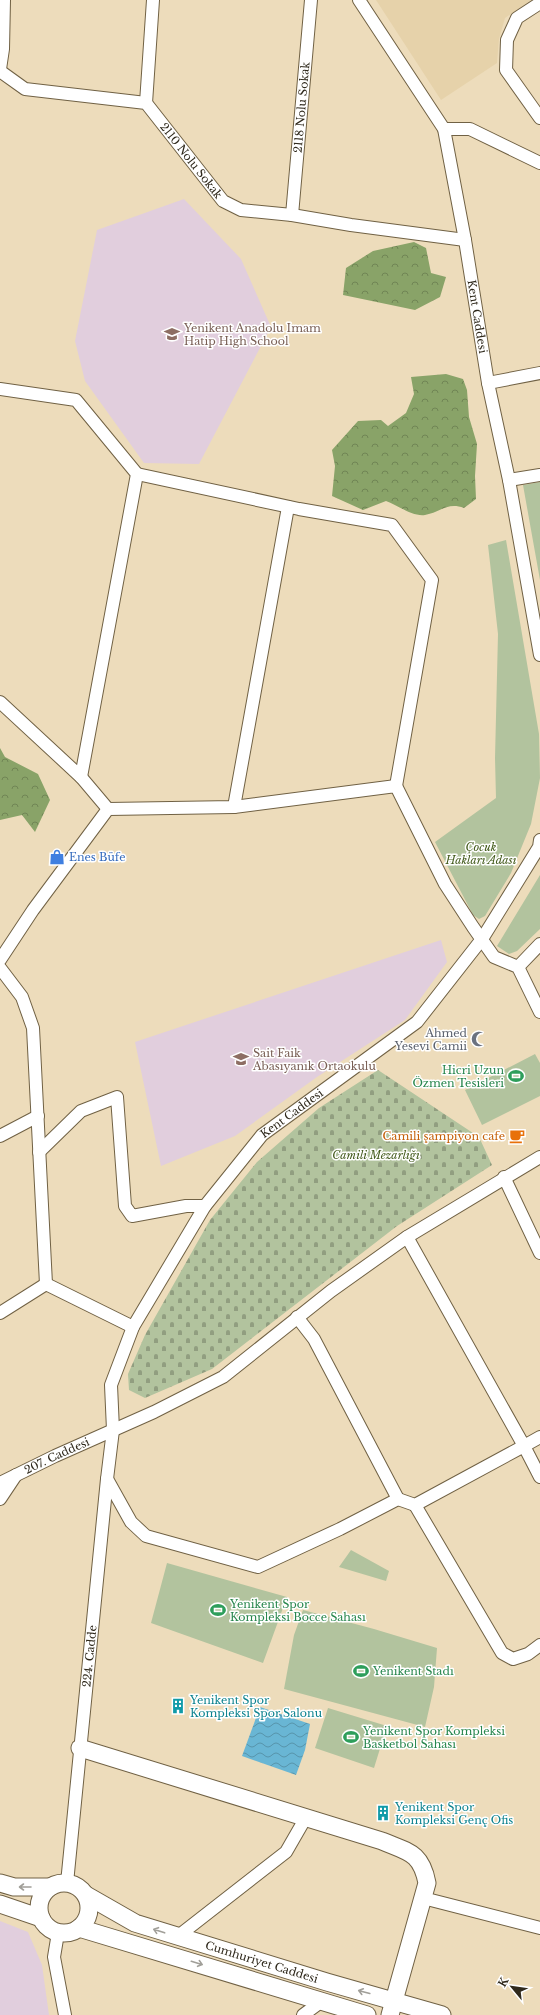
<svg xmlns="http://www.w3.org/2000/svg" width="540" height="2015" viewBox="0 0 540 2015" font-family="'Libre Baskerville',serif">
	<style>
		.built { fill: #e6d2aa }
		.education { fill: #e1cedd }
		.green { fill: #b2c39e }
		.forest { fill: url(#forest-crowns) }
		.cemetery { fill: url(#cemetery-stones) }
		.water { fill: url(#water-waves) }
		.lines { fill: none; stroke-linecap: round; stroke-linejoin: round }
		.street-casing { stroke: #706144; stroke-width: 14 }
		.secondary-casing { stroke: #706144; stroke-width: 19 }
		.street { stroke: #fff; stroke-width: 12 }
		.secondary { stroke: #fff; stroke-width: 17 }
		.oneway { stroke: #a19f99 }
		.labels { text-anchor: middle; stroke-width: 3; stroke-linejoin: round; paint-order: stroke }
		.street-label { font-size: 11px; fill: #2f291c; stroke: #fff }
		.education-label { font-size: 11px; fill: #785e54; stroke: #fff; text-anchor: start }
		.park-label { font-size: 11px; font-style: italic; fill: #435b1c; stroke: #fff }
		.shop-label { font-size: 11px; fill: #366cbe; stroke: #fff; text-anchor: start }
		.worship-label { font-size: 11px; fill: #5b616d; stroke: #fff; text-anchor: end }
		.leisure-label { font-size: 11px; fill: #27864d; stroke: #fff; text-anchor: start }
		.food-label { font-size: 11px; fill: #c56008; stroke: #fff; text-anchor: end }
		.culture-label { font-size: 11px; fill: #0d838f; stroke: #fff; text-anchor: start }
	</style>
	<defs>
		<pattern id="forest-crowns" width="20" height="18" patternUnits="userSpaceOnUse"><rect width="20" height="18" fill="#89a368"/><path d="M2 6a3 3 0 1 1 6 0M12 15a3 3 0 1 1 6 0" fill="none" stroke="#708555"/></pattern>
		<pattern id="cemetery-stones" width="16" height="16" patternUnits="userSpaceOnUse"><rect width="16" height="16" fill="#b2c39e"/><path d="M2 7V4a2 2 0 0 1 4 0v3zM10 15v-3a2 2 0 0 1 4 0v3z" fill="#919e80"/></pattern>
		<pattern id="water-waves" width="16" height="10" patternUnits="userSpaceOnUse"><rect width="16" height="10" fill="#69b6d4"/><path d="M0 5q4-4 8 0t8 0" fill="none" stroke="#5794ab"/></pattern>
	</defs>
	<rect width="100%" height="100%" fill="#eddcbb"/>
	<path class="built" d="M376,0H531L505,18L499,39L497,63L441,100Z"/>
	<path class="education" d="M184,199L241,259L271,327L199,464L144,463L85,381L75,341L97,230Z
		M441,940L447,962L405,1020L317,1077L235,1136L161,1166L135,1042Z
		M0,1921L28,1932L42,1965L49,2015H0Z"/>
	<path class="green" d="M540,482V580L523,485Z
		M506,540L539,734L540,778L531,824L511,873L485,916L479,919L473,915L435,842L496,798L495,758L498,634L488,545Z
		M540,875V929L517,951L509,954L497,946Z
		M535,1054L540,1063V1096L482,1125L465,1090Z
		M351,1550L389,1571L386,1581L339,1567Z
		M167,1563L287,1597L263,1663L151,1623Z
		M303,1610L374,1629L437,1648L434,1687L425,1727L284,1689L294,1635Z
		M328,1708L387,1726L374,1768L315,1748Z"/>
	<path class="forest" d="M414,242L426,248L431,273L446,277L440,297L415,310L343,295L346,268L373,251Z
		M446,374L463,379L467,390L469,417L477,444L475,476L476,499L464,508C447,502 441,512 425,515C413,517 397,505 386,501L363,510L332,496L335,466L332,450L358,421L381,420L388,426L406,413L414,394L411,377Z
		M0,748L5,757L38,774L50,800L35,832L22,815L0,820Z"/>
	<path class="cemetery" d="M378,1070L479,1137L492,1165L397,1226L212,1369L145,1398L129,1390L128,1374L145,1335L210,1220L257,1162L319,1108Z"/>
	<path class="water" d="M260,1707L310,1724L305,1750L296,1775L242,1756Z"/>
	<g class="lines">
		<defs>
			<g id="street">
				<path id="s1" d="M359,0L444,129L465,240L488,383L509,480L540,655"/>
				<path d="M540,3L517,18L507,40L506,70L540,118"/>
				<path d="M0,69L3,49L4,0"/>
				<path id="s2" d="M0,71L25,89L146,103L223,201L241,210L292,215L351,225L465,240"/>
				<path d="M146,103L153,0"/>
				<path d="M444,129H470L540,163"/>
				<path id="s3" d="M292,215L311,0"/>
				<path d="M488,383L540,373"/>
				<path d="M0,389L76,400L137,474L81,777"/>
				<path d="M137,474L299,509L392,525L432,580L396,786"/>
				<path d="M509,480L540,475"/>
				<path d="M0,702L81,777L108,809"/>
				<path d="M234,807L288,507"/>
				<path d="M0,960L33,910L108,809L234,807L396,786L445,884L473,927L494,957L518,967L540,1012"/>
				<path d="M518,967L540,944"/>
				<path d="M0,968L22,997L33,1028L46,1284"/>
				<path d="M0,1136L38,1116"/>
				<path d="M39,1152L81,1111L117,1097L125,1206L132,1216L186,1206H205"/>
				<path d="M504,1177L540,1253"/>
				<path d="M407,1237L524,1446L540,1437"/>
				<path d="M0,1313L46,1284L133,1327"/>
				<path d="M297,1317L314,1339L398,1499"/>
				<path d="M107,1479L131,1522L146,1536L258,1567L340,1529L398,1499L415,1505L524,1446L540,1477"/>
				<path id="s4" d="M0,1483L55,1456L154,1412L223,1377L331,1291L407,1237L540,1157"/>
				<path d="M0,1499L16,1475"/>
				<path d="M415,1505L502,1653L513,1659L528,1654L540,1645"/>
				<path id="s5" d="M67,1883L107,1479L113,1430L111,1385L133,1327L205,1206L262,1135L417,1022L482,939L539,847L540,840"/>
				<path d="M423,1898L540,1928"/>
				<path d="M58,1933L54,1957L65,2015"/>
				<path d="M177,1937L286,1852L305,1819"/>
				<path d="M303,2015L322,2001"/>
			</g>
			<g id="secondary">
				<path d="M80,1748L382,1841C408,1852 421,1852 427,1883L390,2015"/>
				<circle cx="64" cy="1908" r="25"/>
				<path d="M0,1883L14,1887H50"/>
				<path id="s6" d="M86,1895L135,1923L327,1982L442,2015"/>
				<path d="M0,1904L41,1918"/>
				<path d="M79,1928L367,2015"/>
			</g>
		</defs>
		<use href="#street" class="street-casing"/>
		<use href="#secondary" class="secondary-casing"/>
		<use href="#street" class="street"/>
		<use href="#secondary" class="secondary"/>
	</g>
	<defs><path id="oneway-shaft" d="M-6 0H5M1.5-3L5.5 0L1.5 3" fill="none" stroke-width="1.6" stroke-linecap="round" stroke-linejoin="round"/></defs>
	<g class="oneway">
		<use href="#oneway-shaft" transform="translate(25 1887) rotate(180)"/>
		<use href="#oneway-shaft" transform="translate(159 1931) rotate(-162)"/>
		<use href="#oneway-shaft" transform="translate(197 1963) rotate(17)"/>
		<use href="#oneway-shaft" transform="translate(364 1992) rotate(-165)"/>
	</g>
	<defs>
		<symbol id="school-bare" viewBox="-9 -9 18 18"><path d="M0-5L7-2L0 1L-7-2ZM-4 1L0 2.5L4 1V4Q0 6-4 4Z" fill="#8d6e63" stroke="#fff" stroke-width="2.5" paint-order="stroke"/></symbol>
		<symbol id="shop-bare" viewBox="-9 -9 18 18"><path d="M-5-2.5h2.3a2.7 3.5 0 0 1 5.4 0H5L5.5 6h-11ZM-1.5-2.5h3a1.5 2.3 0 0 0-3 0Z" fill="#3f7fe0" stroke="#fff" stroke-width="2.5" paint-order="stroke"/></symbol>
		<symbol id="mosque-bare" viewBox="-9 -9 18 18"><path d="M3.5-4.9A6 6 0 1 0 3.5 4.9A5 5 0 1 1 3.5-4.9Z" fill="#6b7280" stroke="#fff" stroke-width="2.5" paint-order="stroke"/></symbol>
		<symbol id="stadium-bare" viewBox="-9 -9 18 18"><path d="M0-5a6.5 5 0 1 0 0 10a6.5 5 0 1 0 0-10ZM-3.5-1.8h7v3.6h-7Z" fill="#2e9e5b" stroke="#fff" stroke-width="2.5" paint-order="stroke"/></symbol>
		<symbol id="cafe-bare" viewBox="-9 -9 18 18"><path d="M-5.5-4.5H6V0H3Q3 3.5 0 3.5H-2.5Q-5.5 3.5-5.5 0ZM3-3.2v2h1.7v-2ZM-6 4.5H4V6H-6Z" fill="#e8710a" stroke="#fff" stroke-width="2.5" paint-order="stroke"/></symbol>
		<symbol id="building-bare" viewBox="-9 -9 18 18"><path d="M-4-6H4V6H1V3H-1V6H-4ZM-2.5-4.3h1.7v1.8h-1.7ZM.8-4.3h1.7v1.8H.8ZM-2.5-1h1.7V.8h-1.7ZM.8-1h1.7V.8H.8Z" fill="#0f9aa8" stroke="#fff" stroke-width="2.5" paint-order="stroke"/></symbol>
	</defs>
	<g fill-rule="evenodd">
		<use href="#school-bare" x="161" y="323" width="22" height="22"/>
		<use href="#shop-bare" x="46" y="846" width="22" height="22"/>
		<use href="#mosque-bare" x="468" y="1028" width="22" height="22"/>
		<use href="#school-bare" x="230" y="1048" width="22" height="22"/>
		<use href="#stadium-bare" x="505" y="1065" width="22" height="22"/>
		<use href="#cafe-bare" x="506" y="1125" width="22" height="22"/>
		<use href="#stadium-bare" x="207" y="1599" width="22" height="22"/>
		<use href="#stadium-bare" x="350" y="1660" width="22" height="22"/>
		<use href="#building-bare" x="167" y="1695" width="22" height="22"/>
		<use href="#stadium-bare" x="340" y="1726" width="22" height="22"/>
		<use href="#building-bare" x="372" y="1802" width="22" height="22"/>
	</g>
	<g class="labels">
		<g class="street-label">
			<text dy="4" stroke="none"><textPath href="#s3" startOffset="108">2118 Nolu Sokak</textPath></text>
			<text dy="4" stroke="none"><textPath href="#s2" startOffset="226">2110 Nolu Sokak</textPath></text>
			<text dy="4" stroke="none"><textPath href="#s1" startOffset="345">Kent Caddesi</textPath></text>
			<text dy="4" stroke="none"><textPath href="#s5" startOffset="831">Kent Caddesi</textPath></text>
			<text dy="4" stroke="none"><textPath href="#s4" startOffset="63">207. Caddesi</textPath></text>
			<text dy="4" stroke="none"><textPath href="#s5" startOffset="228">224. Cadde</textPath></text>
			<text dy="4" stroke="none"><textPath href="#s6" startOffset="189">Cumhuriyet Caddesi</textPath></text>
		</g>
		<g class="education-label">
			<text x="184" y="332">Yenikent Anadolu Imam<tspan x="184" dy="13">Hatip High School</tspan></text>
			<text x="253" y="1057">Sait Faik<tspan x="253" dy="13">Abasıyanık Ortaokulu</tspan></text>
		</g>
		<g class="park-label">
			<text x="481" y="851">Çocuk<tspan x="481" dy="13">Hakları Adası</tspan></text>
			<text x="376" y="1159">Camili Mezarlığı</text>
		</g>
		<g class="shop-label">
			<text x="69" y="861">Enes Büfe</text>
		</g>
		<g class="worship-label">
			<text x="467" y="1037">Ahmed<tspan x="467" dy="13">Yesevi Camii</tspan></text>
		</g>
		<g class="leisure-label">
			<text x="504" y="1074" text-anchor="end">Hicri Uzun<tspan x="504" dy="13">Özmen Tesisleri</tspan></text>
			<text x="230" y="1608">Yenikent Spor<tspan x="230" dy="13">Kompleksi Bocce Sahası</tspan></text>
			<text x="373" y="1675">Yenikent Stadı</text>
			<text x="363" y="1735">Yenikent Spor Kompleksi<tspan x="363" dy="13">Basketbol Sahası</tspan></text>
		</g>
		<g class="food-label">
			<text x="505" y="1140">Camili şampiyon cafe</text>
		</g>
		<g class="culture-label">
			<text x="190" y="1704">Yenikent Spor<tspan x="190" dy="13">Kompleksi Spor Salonu</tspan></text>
			<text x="395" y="1811">Yenikent Spor<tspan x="395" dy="13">Kompleksi Genç Ofis</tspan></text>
		</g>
	</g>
	<g transform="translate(512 1987) rotate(299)" stroke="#ffffff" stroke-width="3" paint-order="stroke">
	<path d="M0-3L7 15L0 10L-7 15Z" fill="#2f291c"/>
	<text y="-6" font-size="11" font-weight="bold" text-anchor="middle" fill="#2f291c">K</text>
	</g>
</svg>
